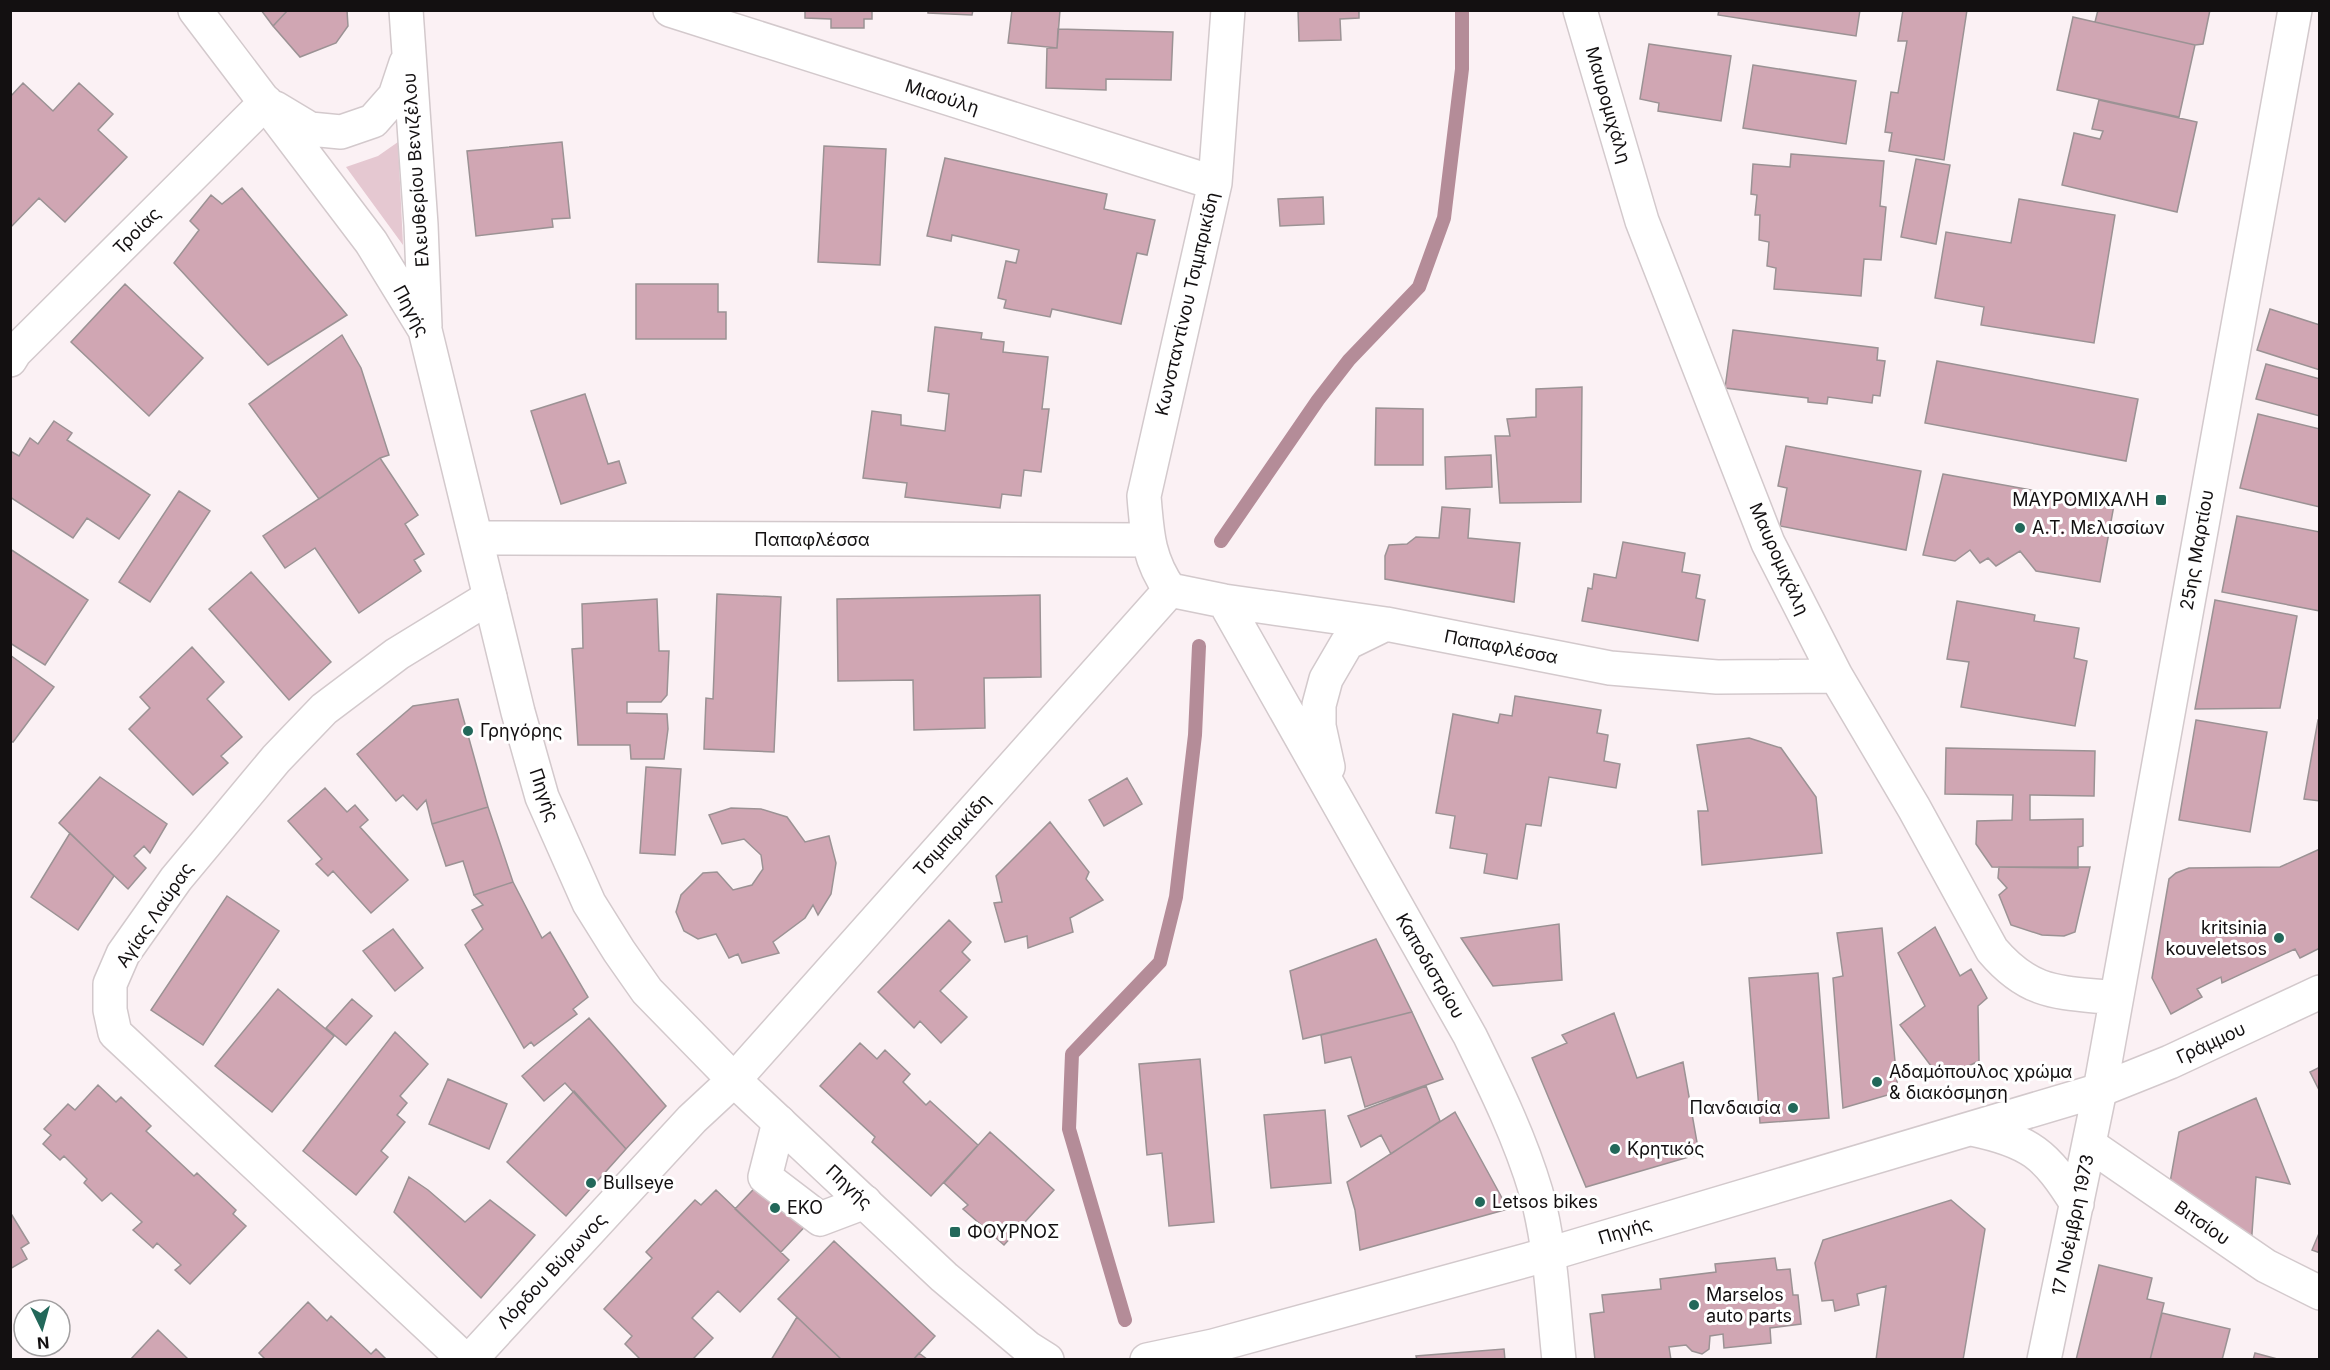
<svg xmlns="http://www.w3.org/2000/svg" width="2330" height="1370" viewBox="0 0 2330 1370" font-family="Inter,sans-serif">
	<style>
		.green { fill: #e5c8d1 }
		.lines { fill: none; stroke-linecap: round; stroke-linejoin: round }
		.stream { stroke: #b48c98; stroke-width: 14 }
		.building { fill: #d0a6b3; stroke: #9b9294; stroke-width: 1.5 }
		.minor-casing { stroke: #d3c9cc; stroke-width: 36 }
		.major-casing { stroke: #d3c9cc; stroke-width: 36 }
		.minor { stroke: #fff; stroke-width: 33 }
		.major { stroke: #fff; stroke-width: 33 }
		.poi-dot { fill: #22685a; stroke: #fff; stroke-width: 2 }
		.labels { text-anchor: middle; stroke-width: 6; stroke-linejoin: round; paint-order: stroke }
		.street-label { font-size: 18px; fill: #131011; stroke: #fff }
		.poi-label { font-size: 18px; fill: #131011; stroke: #fff; text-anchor: start }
	</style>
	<rect width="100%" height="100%" fill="#fbf1f4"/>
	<path class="green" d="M398,142L403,245L346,167L378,156Z"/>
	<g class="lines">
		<path class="stream" d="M1221,541L1318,400L1349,360L1419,287L1444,218L1462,69V10
			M1125,1320L1069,1129L1072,1054L1160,962L1176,897L1195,735L1199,646"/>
	</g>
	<path class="building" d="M261,10H288L273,26Z
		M288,10H347L348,26L336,43L300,57L273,26Z
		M805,10H872V19H864V28H831V19L805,18Z
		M928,10H973L972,15L928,13Z
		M1012,10H1060L1057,48L1008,43Z
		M1298,10H1359V18L1340,19L1341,40L1299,41Z
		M1719,10H1860L1856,36L1718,15Z
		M1903,10H1967L1944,160L1889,151L1892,133L1885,132L1891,92L1898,93L1907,41H1898Z
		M2098,10H2210L2203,44L2195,45L2095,22Z
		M2073,17L2195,45L2179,117L2057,90Z
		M1058,29L1173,32L1171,80L1106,79V90L1046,88L1047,48H1057Z
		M1649,44L1731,56L1721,121L1658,111L1659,103L1640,99Z
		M1753,65L1856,81L1846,144L1743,128Z
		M23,83L53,111L79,83L113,114L98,130L127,157L65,222L39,198L10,228V97Z
		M2099,100L2197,122L2177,212L2062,185L2074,133L2100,139L2103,131L2092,129Z
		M562,142L570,218L552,219L553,227L476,236L467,151Z
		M824,146L886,149L880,265L818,262Z
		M1791,154L1884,161L1880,206L1886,207L1881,260L1864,259L1861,296L1774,289L1776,268L1767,266L1769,242L1759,240L1760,215H1755L1757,195L1751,194L1753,164L1790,167Z
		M945,158L1107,194L1104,209L1155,220L1147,255L1137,253L1121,324L1052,309L1050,317L1004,308L1006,300L998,298L1006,261L1016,263L1019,250L952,235L951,241L927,236Z
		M1916,159L1950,165L1936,244L1901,237Z
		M242,188L347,315L268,365L174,263L199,230L190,221L211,195L222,204Z
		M1323,197L1324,224L1280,226L1278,199Z
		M2019,199L2115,215L2094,343L1981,325L1984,307L1935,298L1946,232L2011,243Z
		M125,284L203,358L149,416L71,342Z
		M636,284H718V312H726V339H636Z
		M2270,309L2320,325V370L2257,350Z
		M935,327L982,333L981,339L1004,342L1003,352L1048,357L1042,409H1049L1041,472L1024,470L1021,496L1002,494L1000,508L905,497L907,483L863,478L872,411L901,415V425L945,431L949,394L928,391Z
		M1733,330L1878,348L1877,360L1885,361L1880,396L1873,395L1872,403L1828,397L1827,404L1808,402V398L1725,388Z
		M342,335L361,368L389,455L380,458L319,499L249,404Z
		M1937,361L2138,399L2126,461L1925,423Z
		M2266,364L2320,379V416L2256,399Z
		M1582,387L1581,502L1500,503L1495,436H1510L1507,419L1536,417V389Z
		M585,394L608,464L619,461L626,483L561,504L531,411Z
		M1376,408L1423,409V465H1375Z
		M2258,414L2320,429V507L2240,488Z
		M54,421L72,433L67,440L150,495L119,539L87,518L73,538L10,497V454L12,452L19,456L30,438L38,444Z
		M1786,446L1921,471L1906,550L1780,526L1787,488L1778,486Z
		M1491,455L1492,487L1446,489L1445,457Z
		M380,458L418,515L405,524L424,554L414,560L421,571L359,613L315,548L285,568L263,536Z
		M1943,474L2114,505L2100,582L2036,571L2020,551L1996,566L1988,558L1980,563L1970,550L1955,561L1923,555Z
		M179,491L210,511L150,602L119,582Z
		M1442,507L1470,509L1468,538L1520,543L1514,602L1385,579V556L1389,545L1407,544L1416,537L1439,538Z
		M2237,516L2320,532V611L2222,592Z
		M1623,542L1685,553L1682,572L1700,575L1696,598L1705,600L1698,641L1582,621L1588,588L1592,589L1594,574L1616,578Z
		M10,549L88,600L45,665L10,643Z
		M251,572L331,662L289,700L209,609Z
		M717,594L781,597L774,752L704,749L706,698L713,699Z
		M1040,595L1041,677L984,678L985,728L914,730L913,680L838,681L837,599Z
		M657,599L659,651H669L667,695L661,702H627V713L667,714L668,729L664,759H631L630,745H578L572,649L583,648L582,604Z
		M2215,600L2297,616L2280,708L2195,709Z
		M1957,601L2035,615L2034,621L2079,628L2074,658L2087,661L2075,726L1961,707L1969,662L1947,659Z
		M192,647L224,682L207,699L242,737L221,756L228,763L193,795L129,729L150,708L140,697Z
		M10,655L54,687L13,742L10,741Z
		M1515,696L1601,710L1597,733L1608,735L1604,761L1620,764L1616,788L1549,777L1541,826L1526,824L1517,879L1484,873L1487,854L1450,848L1455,816L1436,813L1453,714L1498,723L1500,714L1512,716Z
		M458,699L488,807L432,824L426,800L417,810L403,795L396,801L357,754L413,706Z
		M2196,720L2267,732L2250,832L2179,820Z
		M2318,720H2320V801L2304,799Z
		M1749,738L1781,748L1816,797L1822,853L1702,865L1698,811H1708L1697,745Z
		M1946,748L2095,751L2094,796L2030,795V820L2083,819V846L2078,847V868L1992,867L1976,844L1977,821L2012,820L2013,795L1945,794Z
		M646,767L681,769L675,855L640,853Z
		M100,777L167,824L150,853L144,846L134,856L146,868L128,889L59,823Z
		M1127,778L1142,804L1104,826L1089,800Z
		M325,788L347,812L355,805L368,820L360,827L408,880L371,913L333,871L328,876L316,864L322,859L288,821Z
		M488,807L513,882L474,895L463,861L446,866L432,824Z
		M731,808L761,809L787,817L805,842L829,836L836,863L831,894L818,915L813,905L805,918L773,942L779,953L742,963L738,954L729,958L716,934L698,939L684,931L676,912L681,895L703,873L717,872L733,890L752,885L763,869L761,855L744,839L722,844L709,815Z
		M1050,822L1089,872L1086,879L1103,900L1070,918L1073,932L1028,948L1027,936L1005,942L994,903L1002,902L996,876Z
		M70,833L114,876L78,930L31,897Z
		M2320,849V948L2300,958L2295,949L2222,983L2221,977L2197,989L2202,997L2171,1014L2152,978L2169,879L2176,873L2189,868L2280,867Z
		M1999,867H2090L2075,932L2064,936L2042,935L2011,925L1999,895L2007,888L1998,878Z
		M513,882L542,938L550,932L588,997L573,1009L577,1014L534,1046L531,1042L524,1048L465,945L483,929L472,910L483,905L474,895Z
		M227,896L279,931L203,1045L151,1010Z
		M949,920L971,942L962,952L970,960L940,991L967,1017L941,1043L920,1021L914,1028L878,992Z
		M1559,924L1562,980L1493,986L1461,938Z
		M1935,927L1960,976L1971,969L1987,998L1978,1006L1979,1061L1941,1079L1900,1025L1925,1006L1898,953Z
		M1882,928L1898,1092L1843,1108L1833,978L1843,976L1837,933Z
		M393,929L423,968L395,991L363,951Z
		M1376,939L1412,1012L1303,1039L1290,971Z
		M1818,973L1829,1118L1760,1123L1749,978Z
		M278,989L334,1036L272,1112L215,1066Z
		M352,999L372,1016L346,1045L326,1028Z
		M1412,1012L1443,1079L1365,1107L1351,1057L1325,1063L1321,1035Z
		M1614,1013L1637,1078L1683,1062L1699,1154L1586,1187L1532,1058L1567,1043L1562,1035Z
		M589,1018L666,1106L626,1149L565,1083L544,1101L522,1076Z
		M395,1032L428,1064L400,1096L407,1103L397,1115L405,1122L381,1151L388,1157L356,1195L303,1151Z
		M860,1043L877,1059L885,1050L910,1074L903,1082L926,1105L930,1101L978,1145L931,1196L872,1142L875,1137L820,1086Z
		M1200,1059L1214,1222L1169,1226L1162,1153L1147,1155L1139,1064Z
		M2320,1067V1092L2310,1072Z
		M448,1079L507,1104L489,1149L429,1124Z
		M98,1085L116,1102L121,1097L151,1126L146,1131L194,1176L197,1173L236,1210L233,1214L246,1226L190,1284L175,1270L181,1265L157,1243L153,1248L133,1230L142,1222L111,1193L102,1201L84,1183L87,1179L64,1156L60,1160L43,1144L51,1135L44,1129L68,1104L75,1110Z
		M1426,1086L1440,1121L1391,1154L1381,1135L1361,1147L1348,1116Z
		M574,1091L626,1149L566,1216L507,1162Z
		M2256,1098L2290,1184L2256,1177L2251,1247L2169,1188L2179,1132Z
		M1325,1110L1331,1183L1271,1188L1264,1115Z
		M1455,1112L1508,1209L1360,1250L1355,1210L1347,1182Z
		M990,1132L1054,1190L1004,1245L963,1209L968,1205L944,1183Z
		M409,1177L428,1190L465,1222L490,1200L535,1235L481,1298L394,1212Z
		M765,1177L812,1219L781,1252L735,1209Z
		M716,1190L789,1260L740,1312L718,1291L692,1318L713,1338L694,1358L696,1360H641L625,1344L632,1336L604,1309L652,1258L646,1252L695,1200L701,1205Z
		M1951,1200L1985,1229L1963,1360H1876L1886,1286L1857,1294L1859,1305L1835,1311L1833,1300L1822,1301L1815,1263L1823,1240Z
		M10,1212L29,1243L21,1248L27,1259L10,1269Z
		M2320,1231V1253L2312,1250Z
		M834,1241L935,1336L913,1360H842L778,1299Z
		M1775,1258L1777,1270L1790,1269L1793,1295H1798L1801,1324L1770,1328L1771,1343L1724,1348L1723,1334L1710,1336L1709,1349L1702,1354L1692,1351L1686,1345L1669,1347L1671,1360H1595L1590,1314L1604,1312L1602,1295L1661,1289L1660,1279L1716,1272L1715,1264Z
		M2099,1265L2152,1278L2147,1299L2164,1303L2150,1360H2076Z
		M308,1302L327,1321L331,1316L371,1354L376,1349L387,1360H266L259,1353Z
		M2162,1313L2230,1329L2222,1360H2150Z
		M797,1317L842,1360H771Z
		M158,1330L189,1360H130Z
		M1504,1349L1505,1360H1417L1416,1356Z
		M919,1353L928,1360H913Z
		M2255,1353L2281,1360H2253Z"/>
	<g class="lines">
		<defs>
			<path id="minor" d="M670,10L1215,183
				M1580,10L1642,221L1768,543L1836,676L1914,808L1992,950C2031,996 2060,992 2116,998
				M10,360L15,352L266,102
				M477,538L1148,540
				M1170,590L1224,601L1386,624L1610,668L1717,677L1836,676
				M1170,590C1148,559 1147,533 1144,496L1215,183L1228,10
				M1224,601L1470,1036C1495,1087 1520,1138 1536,1192C1551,1246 1553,1304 1559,1360
				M1328,767L1319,726V705L1326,679L1347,643L1386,624
				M2100,1090L2295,10
				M2100,1090L2170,1062L2320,992
				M779,1122L765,1177L820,1219L865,1202
				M2090,1145L2266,1266L2320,1293
				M465,1360L115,1033L110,1010V984L123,954L176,879L276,759L324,709L397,654L490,597
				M470,1360L692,1119L734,1080L1170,590"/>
			<path id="major" d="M195,10L371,242L425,330L518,712L542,797L589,903L619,951L647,991L734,1080L944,1277L1028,1348L1047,1360
				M406,10L421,225L425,326
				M275,108L310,129L341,132L373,121L395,96L406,63
				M1972,1129C2030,1141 2046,1154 2077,1204
				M1147,1360L1213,1346L1549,1254L2100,1090L2044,1360"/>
		</defs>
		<use href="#minor" class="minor-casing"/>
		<use href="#major" class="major-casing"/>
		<use href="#minor" class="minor"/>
		<use href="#major" class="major"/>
	</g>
	<g class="poi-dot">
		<rect x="2155" y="494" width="12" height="12" rx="3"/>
		<circle cx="2020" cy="528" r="6"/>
		<circle cx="468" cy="731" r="6"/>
		<circle cx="2279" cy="938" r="6"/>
		<circle cx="1877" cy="1082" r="6"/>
		<circle cx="1793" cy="1108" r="6"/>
		<circle cx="1615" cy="1149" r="6"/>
		<circle cx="591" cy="1183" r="6"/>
		<circle cx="1480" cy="1202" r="6"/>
		<circle cx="775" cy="1208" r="6"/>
		<rect x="949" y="1226" width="12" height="12" rx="3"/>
		<circle cx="1694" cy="1305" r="6"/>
	</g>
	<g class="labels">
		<g class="street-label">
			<text transform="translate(942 97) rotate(18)" y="6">Μιαούλη</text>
			<text transform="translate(1608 105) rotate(74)" y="6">Μαυρομιχάλη</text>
			<text transform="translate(416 170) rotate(-94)" y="6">Ελευθερίου Βενιζέλου</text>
			<text transform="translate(137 231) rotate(-45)" y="6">Τροίας</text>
			<text transform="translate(1187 304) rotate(-77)" y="6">Κωνσταντίνου Τσιμπρικίδη</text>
			<text transform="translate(411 311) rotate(62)" y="6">Πηγής</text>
			<text x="812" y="546">Παπαφλέσσα</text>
			<text transform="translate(2197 550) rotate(-80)" y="6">25ης Μαρτίου</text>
			<text transform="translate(1779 559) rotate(66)" y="6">Μαυρομιχάλη</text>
			<text transform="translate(1501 647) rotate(11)" y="6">Παπαφλέσσα</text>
			<text transform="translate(544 795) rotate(71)" y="6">Πηγής</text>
			<text transform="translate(952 835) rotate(-48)" y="6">Τσιμπιρικίδη</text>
			<text transform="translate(155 915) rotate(-56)" y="6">Αγίας Λαύρας</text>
			<text transform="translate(1430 966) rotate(60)" y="6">Καποδιστρίου</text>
			<text transform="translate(2211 1043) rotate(-25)" y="6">Γράμμου</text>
			<text transform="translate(849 1187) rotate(43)" y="6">Πηγής</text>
			<text transform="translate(2202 1223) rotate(35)" y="6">Βιτσίου</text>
			<text transform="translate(2073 1225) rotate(-78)" y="6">17 Νοέμβρη 1973</text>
			<text transform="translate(1625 1231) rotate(-17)" y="6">Πηγής</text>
			<text transform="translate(552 1271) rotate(-47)" y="6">Λόρδου Βύρωνος</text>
		</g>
		<g class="poi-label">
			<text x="2149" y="506" text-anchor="end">ΜΑΥΡΟΜΙΧΑΛΗ</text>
			<text x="2032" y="534">Α.Τ. Μελισσίων</text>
			<text x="480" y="737">Γρηγόρης</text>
			<text x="2267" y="934" text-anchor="end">kritsinia<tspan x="2267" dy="21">kouveletsos</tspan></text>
			<text x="1889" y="1078">Αδαμόπουλος χρώμα<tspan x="1889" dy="21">&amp; διακόσμηση</tspan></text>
			<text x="1781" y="1114" text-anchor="end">Πανδαισία</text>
			<text x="1627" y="1155">Κρητικός</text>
			<text x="603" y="1189">Bullseye</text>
			<text x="1492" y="1208">Letsos bikes</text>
			<text x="787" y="1214">EKO</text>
			<text x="967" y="1238">ΦΟΥΡΝΟΣ</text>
			<text x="1706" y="1301">Marselos<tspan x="1706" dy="21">auto parts</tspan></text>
		</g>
	</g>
	<rect width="2330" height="1370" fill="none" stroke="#131011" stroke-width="24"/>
	<g transform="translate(42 1328) rotate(175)"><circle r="28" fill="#ffffff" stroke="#a19fa0" stroke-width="1.5"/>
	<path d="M0-4.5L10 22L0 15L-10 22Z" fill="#22685a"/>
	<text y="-9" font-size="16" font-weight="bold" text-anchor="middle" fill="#131011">N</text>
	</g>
</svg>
